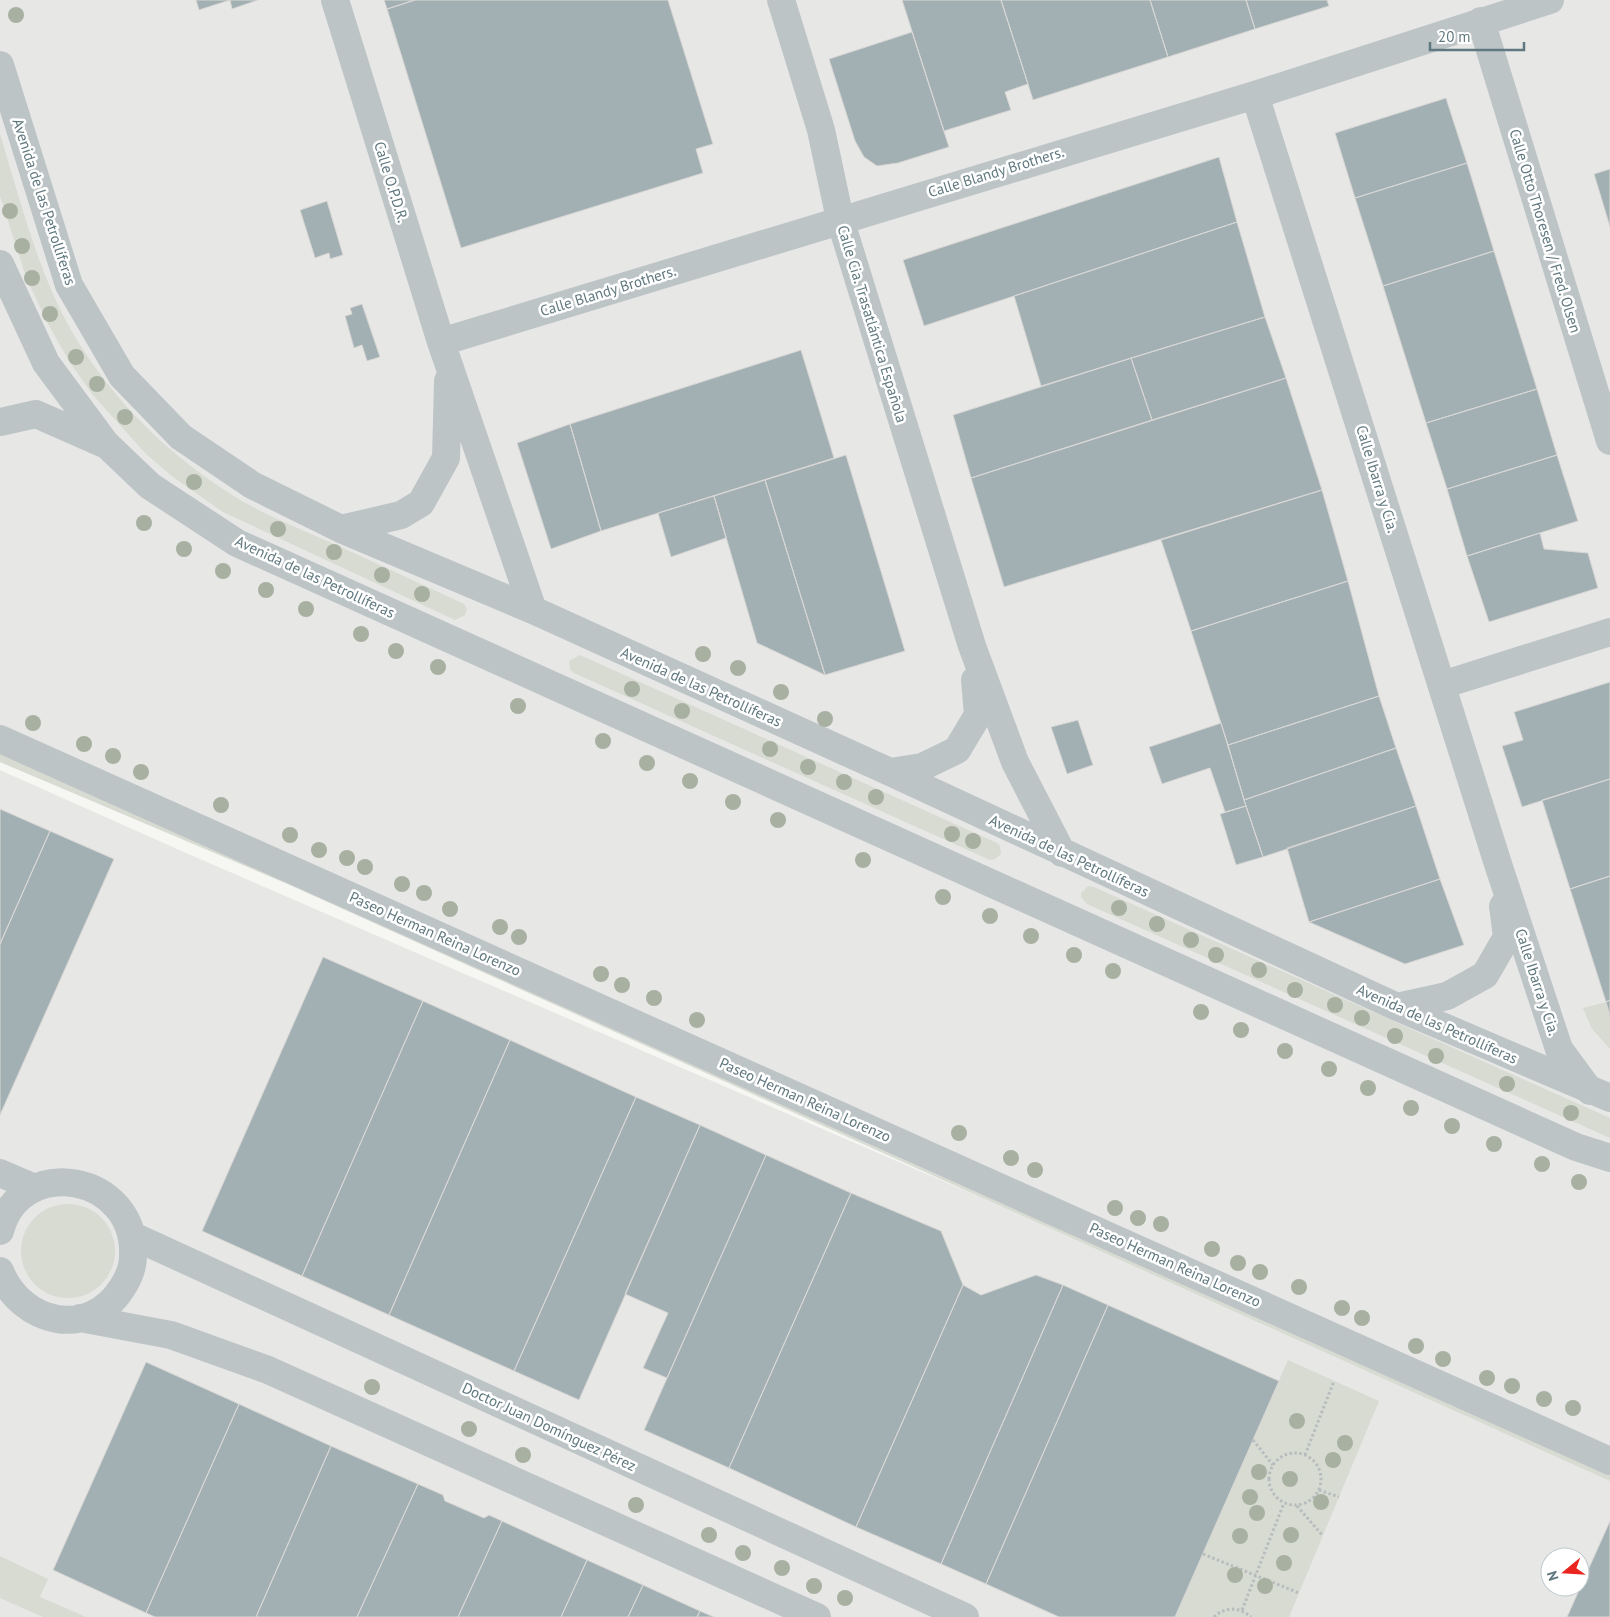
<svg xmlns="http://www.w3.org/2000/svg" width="1610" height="1617" viewBox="0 0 1610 1617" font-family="'PT Sans',sans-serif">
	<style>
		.built { fill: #e7e7e6; fill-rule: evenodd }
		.green { fill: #d7dbd2 }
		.building { fill: #a3b0b3; stroke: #d8d7d5 }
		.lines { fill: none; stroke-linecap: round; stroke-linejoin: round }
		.path { stroke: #b7bcbe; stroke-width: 3; stroke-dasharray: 2.5 2.5; stroke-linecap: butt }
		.minor { stroke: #bdc4c6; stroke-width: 28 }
		.tree { fill: #a8b0a2 }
		.labels { text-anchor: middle; stroke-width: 5; stroke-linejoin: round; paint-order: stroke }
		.street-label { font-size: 15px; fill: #60787f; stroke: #fff }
	</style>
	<rect width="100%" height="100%" fill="#f6f6f3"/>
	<path class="built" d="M0,0H1610V1617H0V770L177,849L975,1195L290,885L0,762ZM1550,1557H1580V1587H1550Z"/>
	<path class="green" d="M0,134C18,193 36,264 65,319C102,389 160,448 226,491C259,513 298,528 334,544C378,564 421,584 464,604L467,609L465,615L455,620L223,512L173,477L146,454L92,394L69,361L48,324L26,277L0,196Z
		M580,655L997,843L1000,846L1001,854L995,859L990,860L574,673L570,670L569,661Z
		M0,751L931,1172L1610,1472V1481L290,885L0,762Z
		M1088,886L1094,887L1610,1118V1138L1087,904L1081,897V893Z
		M1606,1002L1610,1016V1049L1592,1029L1583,1008Z
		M21 1251a47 47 0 1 1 94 0a47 47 0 1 1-94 0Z
		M1288,1360L1379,1401L1289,1617H1175Z
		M0,1556L48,1579L40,1597L86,1617H43L0,1598Z"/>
	<path class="building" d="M196,0H258L232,9L230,0L199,10Z
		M384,0H415L387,9Z
		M415,0H668L713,144L696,149L703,173L461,248L387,9Z
		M902,0H1001L1028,84L1005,92L1011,110L944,131Z
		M1001,0H1150L1168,57L1033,100Z
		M1150,0H1246L1255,29L1168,57Z
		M1246,0H1327L1329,6L1255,29Z
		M912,32L949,147L898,163L877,166L864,157L855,141L829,59Z
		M1446,98L1467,163L1355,198L1335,133Z
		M1219,157L1237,222L924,326L903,260Z
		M1467,163L1494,251L1383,286L1355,198Z
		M1610,169V227L1594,174Z
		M327,201L343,255L330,259L329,253L315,258L300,210Z
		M1237,222L1265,317L1041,386L1014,296Z
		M1494,251L1537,389L1426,423L1383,286Z
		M362,304L380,357L367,361L362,345L354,348L345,316L352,314L350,308Z
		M1265,317L1286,378L1152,420L1131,358Z
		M801,350L834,458L601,531L570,424Z
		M1131,358L1152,420L971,478L953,415Z
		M1286,378L1322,490L1004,587L971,478Z
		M1537,389L1557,455L1447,489L1426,423Z
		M570,424L601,531L551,549L517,443Z
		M846,455L905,651L825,675L765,480Z
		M1557,455L1578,521L1467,556L1447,489Z
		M765,480L825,675L757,643L714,496Z
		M1322,490L1348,581L1191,631L1161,540Z
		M714,496L726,538L671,557L658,513Z
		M1540,533L1544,549L1588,553L1598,588L1489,622L1467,556Z
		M1348,581L1379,696L1228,745L1191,631Z
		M1610,682V779L1522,807L1502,746L1523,740L1514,712Z
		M1379,696L1396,748L1244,800L1228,745Z
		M1078,720L1093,765L1067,774L1051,727Z
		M1221,723L1246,806L1225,812L1210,768L1162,784L1149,747Z
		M1396,748L1416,806L1263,857L1244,800Z
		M1610,779V876L1570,889L1542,800Z
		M1246,806L1263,857L1236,865L1220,814Z
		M1416,806L1440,879L1309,922L1287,848Z
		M0,809L50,831L0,944Z
		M50,831L114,859L0,1115V944Z
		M1610,876V1000L1606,1002L1570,889Z
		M1440,879L1464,945L1405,964L1309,922Z
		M323,957L423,1001L302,1276L202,1231Z
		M1610,1000V1016L1606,1002Z
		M423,1001L510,1040L389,1315L302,1276Z
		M510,1040L636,1097L514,1371L389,1315Z
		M636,1097L700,1125L579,1400L514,1371Z
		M700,1125L766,1155L667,1378L643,1368L668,1313L625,1294Z
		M766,1155L851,1193L729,1468L644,1430Z
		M851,1193L941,1231L963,1285L856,1527L729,1468Z
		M1036,1275L1063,1285L941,1564L856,1527L963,1285L981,1295Z
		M1063,1285L1108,1305L986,1584L941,1564Z
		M1108,1305L1279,1381L1175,1617H1059L986,1584Z
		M146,1362L239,1404L146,1613L53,1570Z
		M239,1404L331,1446L256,1617H155L146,1613Z
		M331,1446L418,1484L357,1617H256Z
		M418,1484L443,1495L445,1501L484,1518L489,1515L502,1521L458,1617H357Z
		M502,1521L587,1560L561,1617H458Z
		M1610,1521V1617H1567Z
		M587,1560L643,1585L628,1617H561Z
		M643,1585L700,1611L697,1617H628Z
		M700,1611L714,1617H697Z"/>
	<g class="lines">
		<path class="path" d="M1253,1440L1273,1465
			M1269 1479a26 26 0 1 1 52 0a26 26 0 1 1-52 0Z
			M1305,1455L1334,1381
			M1319,1490L1339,1497
			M1297,1506L1323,1536
			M1203,1554L1299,1593
			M1242,1610L1284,1503
			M1214,1617C1225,1606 1240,1607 1251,1617"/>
		<path class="minor" d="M335,0L441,342L533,610
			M781,0L821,130L840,219L972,646L1015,762L1062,853
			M1481,21L1610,441
			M0,65L69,285L122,376L181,437L252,485L341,529L533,610L890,772L1397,1007L1610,1098
			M1255,95L1498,864L1559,1049L1590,1091
			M0,264L46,363L106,444L150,486L237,543L1576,1147L1610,1158
			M441,342L1255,95L1550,0
			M0,422L36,414L104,444
			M341,529L401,515L421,503L446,458L448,381
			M1442,685L1610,632
			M0,739L1610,1461
			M890,772L922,767L957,750L978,715L975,680
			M1397,1007L1447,996L1485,975L1507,937L1503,906
			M0,1173L35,1188
			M0,1231C20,1153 137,1174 133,1256C133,1267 128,1279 122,1288C89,1340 21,1324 0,1271
			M133,1236L965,1617
			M80,1318L171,1335L268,1370L817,1617"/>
	</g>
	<g class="tree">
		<circle cx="16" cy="15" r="8"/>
		<circle cx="10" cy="211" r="8"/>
		<circle cx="22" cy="246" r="8"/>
		<circle cx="32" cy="278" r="8"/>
		<circle cx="50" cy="314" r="8"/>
		<circle cx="76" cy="357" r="8"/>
		<circle cx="97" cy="384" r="8"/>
		<circle cx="125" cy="417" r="8"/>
		<circle cx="194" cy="482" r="8"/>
		<circle cx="144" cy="523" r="8"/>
		<circle cx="278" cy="529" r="8"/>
		<circle cx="184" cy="549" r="8"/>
		<circle cx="334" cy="552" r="8"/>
		<circle cx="223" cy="571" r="8"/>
		<circle cx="382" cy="575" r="8"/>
		<circle cx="266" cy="590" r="8"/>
		<circle cx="422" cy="594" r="8"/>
		<circle cx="306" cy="609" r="8"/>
		<circle cx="361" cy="634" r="8"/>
		<circle cx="396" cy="651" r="8"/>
		<circle cx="703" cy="654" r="8"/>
		<circle cx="438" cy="667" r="8"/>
		<circle cx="738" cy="668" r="8"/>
		<circle cx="632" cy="689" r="8"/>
		<circle cx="781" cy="692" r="8"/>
		<circle cx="518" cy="706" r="8"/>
		<circle cx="682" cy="711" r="8"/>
		<circle cx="825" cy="719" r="8"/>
		<circle cx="33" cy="723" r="8"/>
		<circle cx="603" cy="741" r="8"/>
		<circle cx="84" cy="744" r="8"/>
		<circle cx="770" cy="749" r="8"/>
		<circle cx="113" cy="756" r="8"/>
		<circle cx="647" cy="763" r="8"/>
		<circle cx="808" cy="767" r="8"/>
		<circle cx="141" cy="772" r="8"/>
		<circle cx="690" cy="781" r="8"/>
		<circle cx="844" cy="782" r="8"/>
		<circle cx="876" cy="797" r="8"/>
		<circle cx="733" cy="802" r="8"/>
		<circle cx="221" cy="805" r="8"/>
		<circle cx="778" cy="820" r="8"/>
		<circle cx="952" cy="834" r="8"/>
		<circle cx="290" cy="835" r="8"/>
		<circle cx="973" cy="841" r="8"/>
		<circle cx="319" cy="850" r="8"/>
		<circle cx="347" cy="858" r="8"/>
		<circle cx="863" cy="860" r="8"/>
		<circle cx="365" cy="867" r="8"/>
		<circle cx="402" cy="884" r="8"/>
		<circle cx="424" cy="893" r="8"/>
		<circle cx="943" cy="897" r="8"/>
		<circle cx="1119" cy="908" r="8"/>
		<circle cx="450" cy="909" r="8"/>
		<circle cx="990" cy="916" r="8"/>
		<circle cx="1157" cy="924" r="8"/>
		<circle cx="500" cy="927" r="8"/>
		<circle cx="1031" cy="936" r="8"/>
		<circle cx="519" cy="937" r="8"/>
		<circle cx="1191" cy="940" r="8"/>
		<circle cx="1074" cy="955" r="8"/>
		<circle cx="1216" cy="955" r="8"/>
		<circle cx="1259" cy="970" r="8"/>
		<circle cx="1113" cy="971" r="8"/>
		<circle cx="601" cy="974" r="8"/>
		<circle cx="622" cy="985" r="8"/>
		<circle cx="1295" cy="990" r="8"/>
		<circle cx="654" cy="998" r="8"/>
		<circle cx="1335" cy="1005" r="8"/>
		<circle cx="1201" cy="1012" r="8"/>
		<circle cx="1362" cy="1018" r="8"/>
		<circle cx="697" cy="1020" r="8"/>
		<circle cx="1241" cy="1030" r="8"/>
		<circle cx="1395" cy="1036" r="8"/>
		<circle cx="1285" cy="1051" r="8"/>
		<circle cx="1436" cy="1056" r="8"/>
		<circle cx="1329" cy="1069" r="8"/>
		<circle cx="1507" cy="1084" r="8"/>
		<circle cx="1368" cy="1088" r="8"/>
		<circle cx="1411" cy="1108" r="8"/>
		<circle cx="1571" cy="1113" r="8"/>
		<circle cx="1452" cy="1126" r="8"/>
		<circle cx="959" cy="1133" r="8"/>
		<circle cx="1494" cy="1144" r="8"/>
		<circle cx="1011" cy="1158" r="8"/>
		<circle cx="1542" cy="1164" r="8"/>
		<circle cx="1035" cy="1170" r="8"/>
		<circle cx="1579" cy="1182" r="8"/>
		<circle cx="1115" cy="1208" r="8"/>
		<circle cx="1138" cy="1218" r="8"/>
		<circle cx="1161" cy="1224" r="8"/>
		<circle cx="1212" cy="1249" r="8"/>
		<circle cx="1238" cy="1263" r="8"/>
		<circle cx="1260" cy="1272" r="8"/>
		<circle cx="1299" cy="1287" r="8"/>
		<circle cx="1342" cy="1308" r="8"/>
		<circle cx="1362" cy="1318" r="8"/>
		<circle cx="1416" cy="1346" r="8"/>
		<circle cx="1443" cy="1359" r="8"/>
		<circle cx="1487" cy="1378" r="8"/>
		<circle cx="1512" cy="1386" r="8"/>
		<circle cx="372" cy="1387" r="8"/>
		<circle cx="1544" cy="1399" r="8"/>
		<circle cx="1573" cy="1408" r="8"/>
		<circle cx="1297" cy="1421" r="8"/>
		<circle cx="469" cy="1429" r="8"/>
		<circle cx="1345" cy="1443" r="8"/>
		<circle cx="523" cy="1455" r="8"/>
		<circle cx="1333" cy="1460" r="8"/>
		<circle cx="1259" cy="1472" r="8"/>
		<circle cx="1290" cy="1479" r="8"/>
		<circle cx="1250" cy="1497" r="8"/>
		<circle cx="1321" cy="1502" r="8"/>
		<circle cx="636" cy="1505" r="8"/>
		<circle cx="1257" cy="1513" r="8"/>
		<circle cx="709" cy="1535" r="8"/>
		<circle cx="1291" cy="1535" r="8"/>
		<circle cx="1240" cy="1536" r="8"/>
		<circle cx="743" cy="1553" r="8"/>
		<circle cx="1284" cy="1563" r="8"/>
		<circle cx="782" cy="1568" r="8"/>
		<circle cx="1235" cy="1575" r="8"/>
		<circle cx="814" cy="1586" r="8"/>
		<circle cx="1265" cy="1586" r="8"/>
		<circle cx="845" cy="1598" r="8"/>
	</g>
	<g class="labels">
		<g class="street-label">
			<text transform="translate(996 172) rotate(-17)" y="5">Calle Blandy Brothers.</text>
			<text transform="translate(391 182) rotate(73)" y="5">Calle O.P.D.R.</text>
			<text transform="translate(44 202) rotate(72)" y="5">Avenida de las Petrollíferas</text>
			<text transform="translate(1545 231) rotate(73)" y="5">Calle Otto Thoresen / Fred. Olsen</text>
			<text transform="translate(608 291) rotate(-17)" y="5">Calle Blandy Brothers.</text>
			<text transform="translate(872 324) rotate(73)" y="5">Calle Cia. Trasatlántica Española</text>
			<text transform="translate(1377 479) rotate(73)" y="5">Calle Ibarra y Cia.</text>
			<text transform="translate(315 577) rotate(25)" y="5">Avenida de las Petrollíferas</text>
			<text transform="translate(701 687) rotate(24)" y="5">Avenida de las Petrollíferas</text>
			<text transform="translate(1069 856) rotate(25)" y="5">Avenida de las Petrollíferas</text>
			<text transform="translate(435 934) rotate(24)" y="5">Paseo Herman Reina Lorenzo</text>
			<text transform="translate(1537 982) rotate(72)" y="5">Calle Ibarra y Cia.</text>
			<text transform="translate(1437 1024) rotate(24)" y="5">Avenida de las Petrollíferas</text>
			<text transform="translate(805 1100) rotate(24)" y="5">Paseo Herman Reina Lorenzo</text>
			<text transform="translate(1175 1265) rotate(24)" y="5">Paseo Herman Reina Lorenzo</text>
			<text transform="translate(549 1427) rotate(25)" y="5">Doctor Juan Domínguez Pérez</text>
		</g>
	</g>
	<g transform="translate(1565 1572) rotate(252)"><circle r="24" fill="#ffffff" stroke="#bfc9cc"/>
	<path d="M0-4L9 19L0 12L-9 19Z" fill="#ea251f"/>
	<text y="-8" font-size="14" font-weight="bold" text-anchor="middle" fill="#60787f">N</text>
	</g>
	<path d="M1430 42v8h94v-8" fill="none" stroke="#60787f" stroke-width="2.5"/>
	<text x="1438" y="42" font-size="15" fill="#60787f" stroke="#ffffff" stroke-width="4" paint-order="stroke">20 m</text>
</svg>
